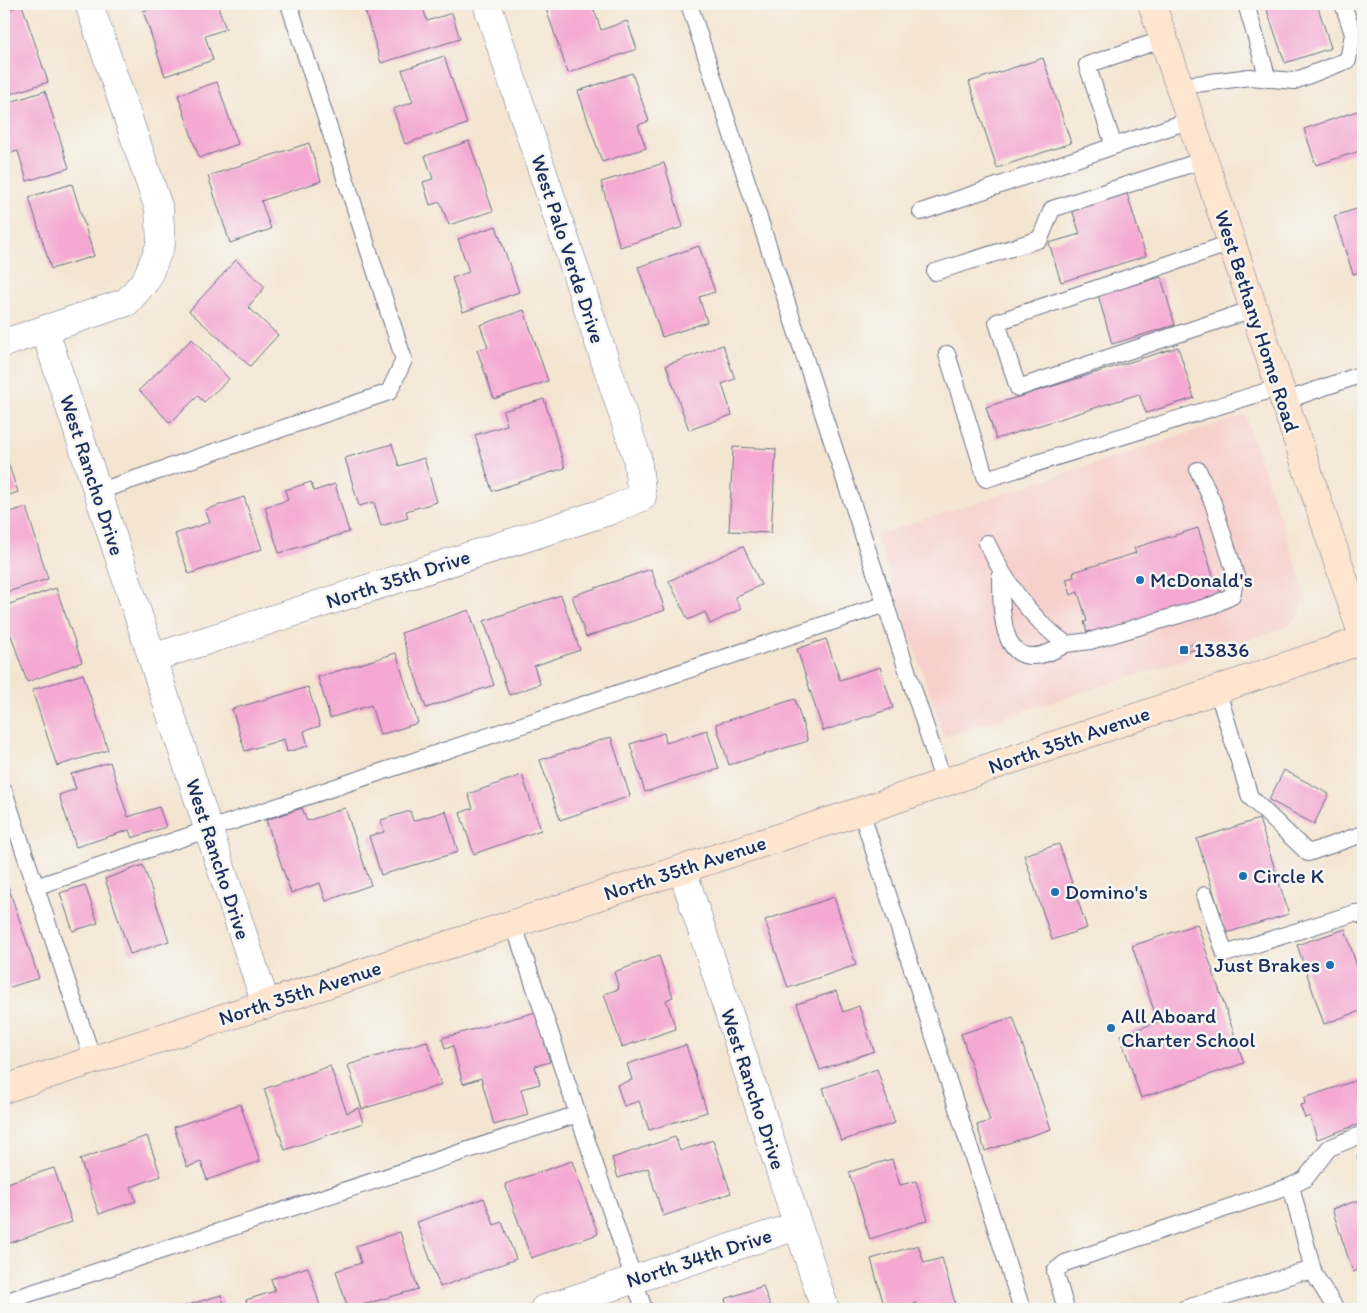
<svg xmlns="http://www.w3.org/2000/svg" width="1367" height="1313" viewBox="0 0 1367 1313" font-family="Itim,sans-serif">
	<style>
		.built { fill: #f7d0cc }
		.building { fill: #f4a8d2 }
		.lines { fill: none; stroke-linecap: round; stroke-linejoin: round }
		.lane-casing { stroke: #676f86; stroke-width: 18 }
		.street-casing { stroke: #676f86; stroke-width: 29 }
		.secondary-casing { stroke: #676f86; stroke-width: 29 }
		.lane { stroke: #fff; stroke-width: 16 }
		.street { stroke: #fff; stroke-width: 28 }
		.secondary { stroke: #fde5d0; stroke-width: 28 }
		.poi-dot { fill: #1f6fb2; stroke: #f6f6f2; stroke-width: 2 }
		.labels { text-anchor: middle; stroke-width: 5; stroke-linejoin: round; paint-order: stroke }
		.street-label { font-size: 21px; fill: #1b2f5e; stroke: #f6f6f2 }
		.poi-label { font-size: 21px; fill: #1b2f5e; stroke: #f6f6f2; text-anchor: start }
	</style>
	<rect width="100%" height="100%" fill="#f6f6f2"/>
	<filter id="ink" filterUnits="userSpaceOnUse"><feTurbulence type="fractalNoise" baseFrequency=".02" numOctaves="2"/><feDisplacementMap in="SourceGraphic" scale="10" xChannelSelector="R" yChannelSelector="G"/><feConvolveMatrix kernelMatrix="1 2 1 2 8 2 1 2 1" color-interpolation-filters="sRGB"/></filter>
	<filter id="wash" filterUnits="userSpaceOnUse"><feTurbulence type="fractalNoise" baseFrequency=".0096" numOctaves="4" result="noise"/><feDisplacementMap in="SourceGraphic" scale="20" xChannelSelector="R" yChannelSelector="G"/><feGaussianBlur stdDeviation="1.12" result="paint"/><feColorMatrix in="noise" values="0 0 0 0 0 0 0 0 0 0 0 0 0 0 0 0 0 1.4 0 .05"/><feComposite in="paint" operator="in"/></filter>
	<g filter="url(#wash)">
		<rect width="100%" height="100%" fill="#f4e5d1"/>
		<path class="built" d="M1245,415L1301,579L1304,598L1300,614L1285,628L944,736L876,535Z"/>
		<g id="blocks">
			<path class="building" d="M165,4H217L226,29L205,36L213,60L165,76L143,11Z
				M363,4H422L427,21L452,13L460,39L381,63Z
				M551,4H592L601,30L627,21L637,49L568,73L545,6Z
				M1265,4H1317L1331,48L1285,63Z
				M22,5L48,82L4,96V12Z
				M444,56L467,124L405,144L393,109L413,102L402,70Z
				M1043,58L1071,143L997,168L969,82Z
				M632,73L649,121L638,125L646,148L602,162L578,91Z
				M217,82L238,144L199,158L178,95Z
				M45,91L69,168L27,181L18,151L4,155V119L7,118L4,104Z
				M1363,109V150L1316,165L1304,129Z
				M469,141L493,211L449,225L440,202L430,205L423,182L433,179L425,156Z
				M309,143L321,181L261,201L271,229L230,243L208,176Z
				M664,163L683,227L620,247L601,182Z
				M72,184L94,256L51,269L29,197Z
				M1126,190L1146,256L1061,282L1049,243L1080,234L1071,207Z
				M1363,207V271L1353,274L1334,216Z
				M496,226L519,292L463,312L452,278L469,272L458,239Z
				M699,246L715,292L699,297L707,322L662,337L638,267Z
				M236,260L265,287L248,307L278,335L250,366L189,311Z
				M1161,277L1175,325L1112,344L1098,295Z
				M524,310L548,381L494,399L477,350L488,347L480,325Z
				M192,339L229,379L204,402L198,396L170,423L139,390Z
				M723,345L735,379L722,384L732,415L689,430L666,365Z
				M1178,347L1194,398L1146,413L1139,394L996,439L986,407Z
				M544,399L565,468L492,491L475,435L507,425L503,411Z
				M392,444L399,466L424,458L437,502L406,511L408,518L381,526L374,502L359,506L345,458Z
				M733,447L776,449L771,533L729,531Z
				M4,451L18,492L4,497Z
				M311,482L314,491L335,484L349,532L279,553L265,507L288,500L285,490Z
				M244,497L262,549L189,574L175,534L210,522L205,510Z
				M26,507L48,579L4,593V514Z
				M1198,528L1215,582H1217L1221,594L1092,634L1091,631L1087,632L1084,622L1087,621L1078,592L1071,595L1066,579L1074,577L1073,572L1136,553L1134,548Z
				M743,546L761,585L735,597L741,609L710,624L705,612L688,620L669,581Z
				M651,569L665,610L586,637L572,596Z
				M56,588L82,662L27,682L11,635L8,636L4,625V606Z
				M561,595L580,650L534,666L540,684L509,695L484,621Z
				M469,610L494,685L426,708L401,633Z
				M826,639L840,680L880,667L893,708L823,731L797,649Z
				M1195,643L1197,649L1181,653L1180,648Z
				M396,653L418,723L380,735L371,705L330,718L318,677Z
				M83,674L108,750L57,766L32,690Z
				M308,687L320,726L304,731L308,746L287,752L284,739L245,751L232,709Z
				M795,699L808,741L729,765L716,724Z
				M707,730L719,769L645,792L630,744L664,733L666,743Z
				M611,737L630,796L560,820L540,760Z
				M110,762L128,817L159,807L166,827L132,838L129,830L76,847L59,795L76,789L71,774Z
				M1284,770L1329,794L1314,824L1269,800Z
				M522,775L541,830L474,854L460,813L473,808L468,794Z
				M302,808L307,821L345,808L371,885L326,901L320,883L291,893L266,820Z
				M410,811L413,821L446,811L458,852L381,875L369,836L384,832L381,820Z
				M1259,819L1289,914L1226,933L1197,839Z
				M1059,844L1087,928L1052,940L1024,855Z
				M143,865L169,941L130,954L105,879Z
				M4,874L39,978L4,989Z
				M85,885L98,923L73,931L60,893Z
				M834,897L856,965L788,988L765,920Z
				M1197,924L1244,1063L1141,1098L1120,1035L1158,1022L1132,946Z
				M1345,929L1363,985V1010L1324,1024L1297,945Z
				M659,956L673,997L666,1000L676,1029L622,1047L604,994L619,989L614,972Z
				M836,991L843,1012L859,1006L874,1051L820,1070L797,1004Z
				M536,1012L550,1062L535,1066L540,1084L521,1089L528,1115L494,1125L481,1078L463,1084L453,1046L445,1049L442,1038Z
				M1013,1017L1051,1129L985,1151L977,1125L990,1121L961,1034Z
				M427,1041L441,1085L362,1109L348,1065Z
				M686,1045L707,1112L649,1130L639,1101L624,1106L617,1085L632,1080L627,1064Z
				M330,1066L347,1113L358,1108L363,1123L285,1150L264,1089Z
				M877,1069L895,1123L841,1141L823,1088Z
				M1363,1078V1123L1317,1139L1310,1116L1305,1118L1300,1105L1305,1104L1304,1098Z
				M240,1104L260,1161L207,1180L201,1162L187,1167L174,1127Z
				M147,1136L161,1176L131,1187L136,1201L99,1214L80,1159Z
				M675,1137L680,1151L713,1140L731,1193L663,1216L648,1168L618,1178L612,1158Z
				M1363,1154V1175L1357,1156Z
				M892,1159L900,1185L916,1181L928,1220L870,1239L849,1172Z
				M572,1161L598,1234L531,1258L505,1184Z
				M54,1168L72,1222L4,1245V1184Z
				M484,1198L494,1225L502,1222L516,1259L440,1287L417,1222Z
				M1363,1199V1268L1353,1272L1332,1209Z
				M400,1232L418,1289L348,1309L336,1271L361,1263L356,1246Z
				M918,1245L924,1263L942,1258L956,1306L945,1309H918L916,1303L895,1309H885L871,1259Z
				M308,1267L321,1309H249L246,1300L275,1291L271,1279Z
				M763,1286L771,1309H728L725,1299Z
				M221,1295L226,1309H175Z"/>
		</g>
	</g>
	<g filter="url(#ink)">
		<use href="#blocks" fill-opacity="0" stroke="#676f86" stroke-width="1"/>
		<g class="lines">
			<defs>
				<path id="lane" d="M689,4L944,783
					M1246,4L1268,79
					M1164,39L1087,65L1114,146L1191,120
					M1180,86L1250,77L1294,81L1348,60L1353,34L1343,4
					M921,212L1114,146
					M1231,243L997,322L1018,388L1253,309
					M935,272L1040,239L1052,209L1204,160
					M947,354L986,479L1280,387
					M1284,401L1363,374
					M97,492L389,392L404,360L289,4
					M987,543C1006,583 1029,617 1066,644L1090,641L1213,605L1232,596L1236,576L1213,503L1198,470
					M1001,574C1001,619 1001,683 1066,644
					M1217,689L1250,797L1308,853L1363,834
					M4,791L93,1060
					M861,811L1022,1309
					M35,887L886,604
					M1205,895L1225,954L1355,913L1363,916
					M513,923L644,1309
					M1291,1186L1314,1274L1336,1309
					M4,1302L578,1114
					M1066,1309L1055,1271L1065,1263L1291,1186L1305,1179L1329,1148L1363,1134
					M1184,1309L1298,1273L1303,1272L1314,1274"/>
				<path id="street" d="M45,331L266,1005
					M4,343L127,302L146,280L161,244L159,209L89,4
					M152,658L609,511L642,497L637,457L487,4
					M682,869L825,1309
					M544,1309L797,1226"/>
				<path id="secondary" d="M1152,4L1363,637
					M4,1089L861,811L1363,640"/>
			</defs>
			<use href="#lane" class="lane-casing"/>
			<use href="#street" class="street-casing"/>
			<use href="#secondary" class="secondary-casing"/>
			<use href="#lane" class="lane"/>
			<use href="#street" class="street"/>
			<use href="#secondary" class="secondary"/>
		</g>
	</g>
	<g class="poi-dot">
		<circle cx="1140" cy="580" r="5"/>
		<rect x="1179" y="645" width="10" height="10" rx="2.5"/>
		<circle cx="1243" cy="876" r="5"/>
		<circle cx="1055" cy="892" r="5"/>
		<circle cx="1330" cy="965" r="5"/>
		<circle cx="1111" cy="1028" r="5"/>
	</g>
	<g class="labels">
		<g class="street-label">
			<text transform="translate(568 249) rotate(72)" y="7">West Palo Verde Drive</text>
			<text transform="translate(1257 321) rotate(72)" y="7">West Bethany Home Road</text>
			<text transform="translate(92 475) rotate(72)" y="7">West Rancho Drive</text>
			<text transform="translate(398 579) rotate(-18)" y="7">North 35th Drive</text>
			<text transform="translate(1069 740) rotate(-19)" y="7">North 35th Avenue</text>
			<text transform="translate(218 859) rotate(72)" y="7">West Rancho Drive</text>
			<text transform="translate(685 868) rotate(-18)" y="7">North 35th Avenue</text>
			<text transform="translate(300 993) rotate(-18)" y="7">North 35th Avenue</text>
			<text transform="translate(753 1089) rotate(72)" y="7">West Rancho Drive</text>
			<text transform="translate(699 1258) rotate(-18)" y="7">North 34th Drive</text>
		</g>
		<g class="poi-label">
			<text x="1150" y="587">McDonald's</text>
			<text x="1194" y="657">13836</text>
			<text x="1253" y="883">Circle K</text>
			<text x="1065" y="899">Domino's</text>
			<text x="1320" y="972" text-anchor="end">Just Brakes</text>
			<text x="1121" y="1023">All Aboard<tspan x="1121" dy="24">Charter School</tspan></text>
		</g>
	</g>
	<rect width="1367" height="1313" fill="none" stroke="#f6f6f2" stroke-width="20"/>
</svg>
